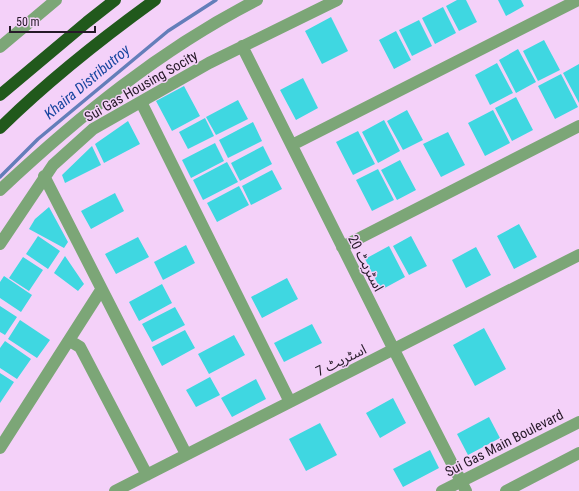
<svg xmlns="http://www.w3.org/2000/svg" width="579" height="491" viewBox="0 0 579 491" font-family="'Roboto Condensed','Noto Sans Arabic',sans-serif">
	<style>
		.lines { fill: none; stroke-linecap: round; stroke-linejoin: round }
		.stream { stroke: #647eba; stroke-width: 3.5 }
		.building { fill: #3fd7e1 }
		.minor { stroke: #7ca677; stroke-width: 12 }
		.highway { stroke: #21591c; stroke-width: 12 }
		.labels { text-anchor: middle; stroke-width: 3; stroke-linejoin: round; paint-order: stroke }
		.street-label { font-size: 14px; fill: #261928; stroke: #f4d1f9 }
		.water-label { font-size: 15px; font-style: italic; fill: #1a47a1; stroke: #f4d1f9 }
	</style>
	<rect width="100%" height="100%" fill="#f4d1f9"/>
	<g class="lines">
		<path class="stream" d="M0,177L38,139L168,31L216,0"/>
	</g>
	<path class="building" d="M457,0H466L477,22L459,31L446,6Z
		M498,0H521L524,6L506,16Z
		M443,7L456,33L435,44L422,18Z
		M331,17L348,51L322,64L305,31Z
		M419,20L432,46L412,56L399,30Z
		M396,31L411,60L394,69L379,40Z
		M544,40L560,70L538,81L523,51Z
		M518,49L536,82L516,93L499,60Z
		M497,63L513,93L490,105L475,75Z
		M579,64V103L563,73Z
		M561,74L578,107L555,119L538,86Z
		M303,78L318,108L296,120L280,90Z
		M184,86L200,116L172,131L156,101Z
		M516,97L533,130L512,141L495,108Z
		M238,100L248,119L216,135L206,117Z
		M407,110L423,140L403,150L387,121Z
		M493,110L510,143L485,156L468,123Z
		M205,118L214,136L188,149L179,132Z
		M384,120L400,151L378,163L362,132Z
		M128,121L140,144L104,163L95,144Z
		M253,122L262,141L228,158L219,140Z
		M358,131L375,164L353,175L336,142Z
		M448,132L465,165L441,177L423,144Z
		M215,143L224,161L191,178L182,160Z
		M92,146L101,165L65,183L62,175Z
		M263,146L272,164L240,181L231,163Z
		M400,160L416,190L397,200L381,170Z
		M227,162L238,182L203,200L193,180Z
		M378,169L394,200L372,211L356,180Z
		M272,170L282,189L251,205L242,186Z
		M239,186L249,205L217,222L207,203Z
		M115,193L124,211L91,229L81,211Z
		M49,207L68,242L64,248L29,229L35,219Z
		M519,224L537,257L514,269L497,236Z
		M38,236L60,251L48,269L26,254Z
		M411,236L427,266L409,275L393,246Z
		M138,237L149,257L116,274L105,254Z
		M186,245L195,263L163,280L154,262Z
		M389,246L405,277L381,290L365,259Z
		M476,247L491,275L466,288L452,260Z
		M65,256L84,284L78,291L54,273Z
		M23,257L43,270L29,291L9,278Z
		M4,276L32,295L21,312L0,298V282Z
		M287,278L298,299L262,318L251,297Z
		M162,284L172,303L139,321L129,302Z
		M0,306L17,317L5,335L0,332Z
		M175,307L185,325L152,342L142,324Z
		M20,320L50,340L37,358L8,339Z
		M312,324L322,343L284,362L274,343Z
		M484,328L506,369L475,386L453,345Z
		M185,330L195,348L162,366L152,347Z
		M234,335L245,355L209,374L198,354Z
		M5,341L31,359L17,379L0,368V348Z
		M0,373L14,382L0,403Z
		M210,377L220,395L196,407L186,390Z
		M256,379L266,399L232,417L221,398Z
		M393,398L406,423L380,438L366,413Z
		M489,417L500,438L468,455L457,434Z
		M320,423L337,455L306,471L289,439Z
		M430,450L439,468L403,487L393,469Z"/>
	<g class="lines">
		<path class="minor" d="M242,46L394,350L466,491
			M0,47L56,0
			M141,102L290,402
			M292,145L578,0
			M44,176L186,454
			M0,190C78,117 161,49 257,0
			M0,244L53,165L93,129L209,63L337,0
			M342,247L579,126
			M70,341L80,347L147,475
			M0,448L101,290
			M115,491C269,412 425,334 579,255
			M442,491L579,422
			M506,491L579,453"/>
		<path class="highway" d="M0,95L87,22L115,0
			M0,128C48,81 101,39 155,0"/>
	</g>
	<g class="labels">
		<g class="street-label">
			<text transform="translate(141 86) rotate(-30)" y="5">Sui Gas Housing Socity</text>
			<text transform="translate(366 263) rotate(63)" y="5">اسٹریٹ 20</text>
			<text transform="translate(341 360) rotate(-26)" y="5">اسٹریٹ 7</text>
			<text transform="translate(504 443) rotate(-27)" y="5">Sui Gas Main Boulevard</text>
		</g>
		<g class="water-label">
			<text transform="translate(87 82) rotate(-40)" y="5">Khaira Distributroy</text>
		</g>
	</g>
	<path d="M10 26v6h85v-6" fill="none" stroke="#261928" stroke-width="2"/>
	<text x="16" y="26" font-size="12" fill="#261928" stroke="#f4d1f9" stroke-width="3" paint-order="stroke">50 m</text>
</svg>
